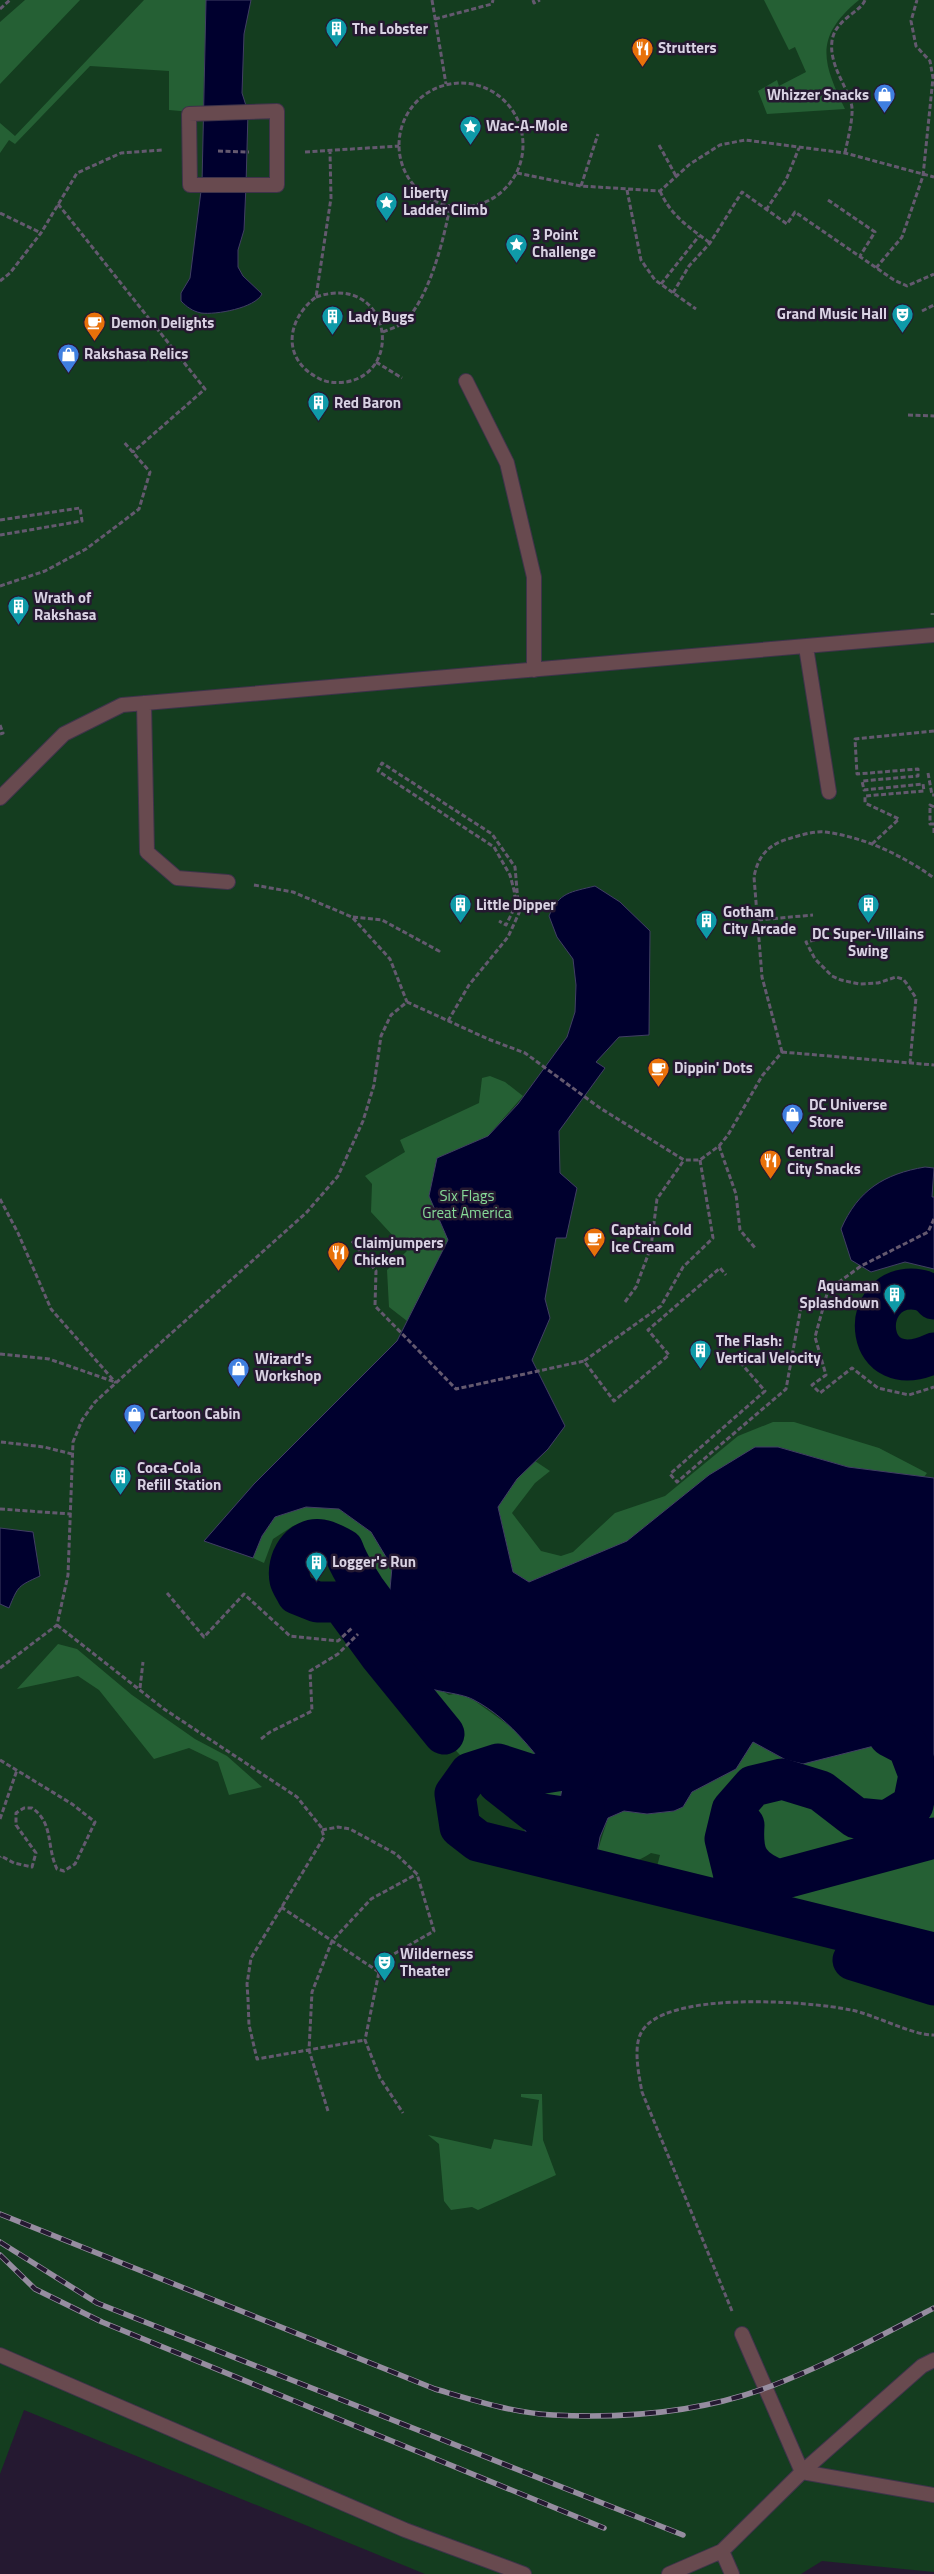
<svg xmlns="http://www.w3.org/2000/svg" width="934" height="2574" viewBox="0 0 934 2574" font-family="'Titillium Web',sans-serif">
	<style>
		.green { fill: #143d1f }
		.forest { fill: #256034 }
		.water { fill: #00002e; stroke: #413f64 }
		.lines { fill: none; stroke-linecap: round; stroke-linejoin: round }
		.canal { stroke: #00002e; stroke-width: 41 }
		.service-casing { stroke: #3e334a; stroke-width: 16 }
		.pedestrian-casing { stroke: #3e334a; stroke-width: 16 }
		.path { stroke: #64596f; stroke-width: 3; stroke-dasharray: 5 2.5; stroke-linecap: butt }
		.service { stroke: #684a4f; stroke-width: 14 }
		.pedestrian { stroke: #684a4f; stroke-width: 14 }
		.tram { stroke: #968da0; stroke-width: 1 }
		.rail-casing { stroke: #968da0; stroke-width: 5.5 }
		.rail { stroke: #251931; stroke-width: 4; stroke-dasharray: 11; stroke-linecap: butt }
		.labels { text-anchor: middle; stroke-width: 5; stroke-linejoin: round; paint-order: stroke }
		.poi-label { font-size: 15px; font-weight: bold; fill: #d9d2e3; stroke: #251931; text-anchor: start }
		.park-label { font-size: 15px; fill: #87db98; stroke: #251931 }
	</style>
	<rect width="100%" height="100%" fill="#251931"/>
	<path class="green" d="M0,0H934V2572L822,2561L801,2574H425L24,2410L0,2474Z"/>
	<path class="forest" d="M25,0H80L0,84V22Z
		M144,0H206L203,113L169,110V71L90,66L15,144L9,140L0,153V123L15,136Z
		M764,0H859C814,37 822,62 845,109L767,114L758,91L777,80L779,86L806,72L795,47L789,50Z
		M490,1076L505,1082L523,1096L488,1136L437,1158L429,1196L448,1240L407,1321L389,1307L387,1270L407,1251L371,1212L372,1184L365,1176L405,1152L400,1140L479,1103L482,1078Z
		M773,1422H794L879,1448L927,1473L924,1477L848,1467L779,1447L709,1475L627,1541L529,1582L513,1572L498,1507L517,1479L535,1461L550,1471L535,1483L512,1513L541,1551L561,1556L573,1552L615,1513L665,1496L738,1436Z
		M306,1507L339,1509L371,1532L392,1567L388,1612L361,1605L369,1575L362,1544L344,1527L317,1519L293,1526L273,1539L264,1563L253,1558L262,1536L275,1517Z
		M58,1644L77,1649L132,1695L195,1739L227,1756L262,1787L229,1795L218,1762L189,1748L154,1759L99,1690L78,1676L17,1689Z
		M415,1681L427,1688L439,1689L449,1695L459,1693L475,1701L518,1732L562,1789L558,1809L538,1810L472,1768L423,1715L434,1705L407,1684Z
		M753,1742L786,1760L874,1746C900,1750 916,1776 934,1795V1978L829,1946L749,1916L631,1888L636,1874L654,1878L660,1855L651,1853C624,1870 624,1861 597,1853L608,1818L624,1811L647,1814L674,1811L683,1807L692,1792L736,1769Z
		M521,2094H542L543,2140L556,2175L478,2210L472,2207L451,2210L444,2201L439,2144L428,2135L491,2149L494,2139L532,2146L539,2100L521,2097Z"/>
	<path class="water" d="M206,0H251L244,34L242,93L248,112L246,185L244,230L238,250V267L243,276L262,294C255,308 216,315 201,313C192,311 187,307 181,301V293L190,278L202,183Z
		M595,886L620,902L650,931L649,1035L619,1037L596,1062L605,1068L559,1131L560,1173L577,1188L566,1238H556L545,1299L550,1318L532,1360L565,1426L548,1449L517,1479L498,1507L513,1572L529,1582L627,1541L709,1475L755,1447H778L848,1467L934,1478V1794C916,1776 900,1750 874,1746L803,1764L786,1760L753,1742L736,1769L692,1792L683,1807L674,1811L647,1814L624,1811L608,1818L600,1837L591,1885L548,1871L516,1814L558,1809L562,1789C537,1756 512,1720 474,1700C458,1691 426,1693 414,1680C408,1674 404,1664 400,1657C388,1638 377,1621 361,1605L388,1611L392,1567L371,1532L339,1509L306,1507L275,1517L262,1536L253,1558L204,1541L254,1484L397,1341L448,1240L429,1196L437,1158L488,1136L518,1104L567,1037L575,1012L576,985L573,959L557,937L549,916C559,892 571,892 595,886Z
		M925,1167L934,1168L932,1197H934V1269L905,1262L871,1272L851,1260L841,1229C858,1190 884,1174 925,1167Z
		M0,1528L33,1532L40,1576C18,1586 18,1586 9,1608L0,1604Z"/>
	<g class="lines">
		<path class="canal" d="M934,1299C928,1291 920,1289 911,1289C858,1289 863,1386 934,1353
			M425,1641C395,1641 352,1575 343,1549C337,1546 329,1541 322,1540C300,1536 286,1561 290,1580C291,1584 295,1590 297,1594L317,1602H341L379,1654L444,1734
			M588,1742L575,1768L532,1775L498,1764L470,1773L455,1794L460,1827L478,1841L934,1953
			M498,1783L536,1813L570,1818L584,1807
			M744,1825C742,1856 748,1868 778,1880L934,1838
			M736,1884L725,1839L732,1810L753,1786L782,1779L821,1791L856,1818L887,1821L913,1805L919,1775L908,1746L889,1736
			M853,1960L934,1985"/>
		<defs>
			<path id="service" d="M466,381L507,463L534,577V670
				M806,647L829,792
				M144,703L147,852L177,878L228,882
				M0,798L64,734L122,705L934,635
				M742,2334L802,2472L934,2495
				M0,2355L405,2530L524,2574
				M722,2551L732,2574
				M669,2574L722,2551L802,2472L922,2366L934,2360"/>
			<path id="pedestrian" d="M277,111V185H190L189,114Z"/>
		</defs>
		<use href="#service" class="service-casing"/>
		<use href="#pedestrian" class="pedestrian-casing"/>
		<path class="path" d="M432,0L446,84
			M533,0L534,3L540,0
			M0,9L10,0
			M435,19L492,4L493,0
			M399 145a62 62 0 1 1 124 0a62 62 0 1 1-124 0Z
			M659,145L676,176
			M218,151L249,152
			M305,152L399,146
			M845,153C847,142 855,113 851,103C845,83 829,64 832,41C835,19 861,12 865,0
			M517,173L581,186L660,191L690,164L720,145L745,140L845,153L934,177
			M581,186L598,134
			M627,190L641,260L655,280L696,309
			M660,191C671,216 689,227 710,243
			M828,200L875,232L860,256
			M58,204L205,389L133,452
			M766,210L786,180L799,148
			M0,213L41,233
			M876,268L902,237L923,176L933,78L930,61L916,46L911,21L917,0
			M0,281L10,273L41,233L77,173L121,153L162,150
			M661,284L699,236
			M673,293L689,266L710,243L742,192L787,224L795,212L894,280L907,286L934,274
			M316,297C389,272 406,372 346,382C337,383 328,383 320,379C281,360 286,320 316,297L331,198L330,152
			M922,311L934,305
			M383,332C389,329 399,327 404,322C429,299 444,239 450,206
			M376,362L402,378
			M908,415L934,416
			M0,520L80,508L82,521L0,535
			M0,586L45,571L86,549L122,522L139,509L150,472L123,441
			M0,725L3,733L0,734
			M928,773L932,795H934
			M934,807L930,805V824H934
			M934,828V833
			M872,844L899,819L865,803V796L924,791L923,784L864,790L862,781L918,776V769L857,774L855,739L934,731
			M254,885L293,892L352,917L390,959L407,1002
			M353,917L382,920L439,951L440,948
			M758,920L813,915
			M815,940L806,942L815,959L832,976L841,980L859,984L878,983L896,977L903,979L907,984L916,998L910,1063
			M448,1021L469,985L508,937L519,913L515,867L492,834L382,763L378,771L494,847L510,875L514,890L516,905L506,925L499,921
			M782,1052L762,977L754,877C758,855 769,844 791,838C801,835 814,831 825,832C864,837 902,855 934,878
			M782,1052L934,1065
			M719,1146L736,1194L740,1230L756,1249
			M700,1160L713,1238L683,1267L661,1306L584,1361L614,1401L669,1355L648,1330L720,1268L726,1275
			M0,1199L18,1233L51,1309L116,1383
			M934,1219L928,1232L861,1266L828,1290L815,1337L826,1375L812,1385L820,1393L852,1368L878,1388L909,1395L934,1387
			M352,1241L376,1271L375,1306L456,1389L584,1361
			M625,1302L636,1287L651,1247L657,1199L684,1160
			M0,1354L49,1359L115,1382
			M740,1362L765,1391L670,1474L677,1482L786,1389L801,1307
			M1,1442L44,1447L72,1454
			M0,1509L71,1514
			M167,1593L204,1637L244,1594L290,1636L338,1641L352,1628
			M57,1625L164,1709L297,1797L321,1827L324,1837L251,1958L247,1984L248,1999L249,2025L257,2059L365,2040
			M0,1668L57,1625L68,1575L73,1442L82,1420L95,1402L129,1371L306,1213L338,1176L363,1121L374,1085L381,1036L391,1015L407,1002L488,1039L525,1053L600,1108L684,1160H700L719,1146L728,1135L762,1076L782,1052
			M140,1688L143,1662
			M261,1739L270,1732L312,1711L310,1671L338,1654L358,1634
			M0,1760L72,1804L95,1822L75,1864L64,1871L57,1869C46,1846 54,1823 32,1808H24L16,1813V1825L36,1853L32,1867L14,1863L1,1856L0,1857
			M0,1819L17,1770
			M322,1830L338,1827L350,1829L396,1854L417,1874L434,1931L392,1955L379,1972L365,2040L380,2078L403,2113
			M281,1907L379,1972
			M328,2111L309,2050L312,1992L332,1941L371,1899L417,1874
			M732,2311L642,2092C639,2076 633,2048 641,2033C662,1990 809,2001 851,2010C873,2014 914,2036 934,2035"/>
		<use href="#service" class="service"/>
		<use href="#pedestrian" class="pedestrian"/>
		<path class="tram" d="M931,614H934"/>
		<defs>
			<path id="rail" d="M0,2214L435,2389C473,2400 513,2413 553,2415C630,2419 712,2411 784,2381C836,2360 884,2334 934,2308
				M0,2242L97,2303L683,2535
				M0,2255L35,2289L102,2322L604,2528"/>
		</defs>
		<use href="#rail" class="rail-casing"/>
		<use href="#rail" class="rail"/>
	</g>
	<defs>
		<symbol id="building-pin" viewBox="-11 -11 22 30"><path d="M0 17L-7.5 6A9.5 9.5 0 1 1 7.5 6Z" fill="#0f9aa8" stroke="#251931"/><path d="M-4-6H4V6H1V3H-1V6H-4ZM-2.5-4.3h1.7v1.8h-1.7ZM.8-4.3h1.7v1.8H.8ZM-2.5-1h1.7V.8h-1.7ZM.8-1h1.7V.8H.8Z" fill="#fff"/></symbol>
		<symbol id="restaurant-pin" viewBox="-11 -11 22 30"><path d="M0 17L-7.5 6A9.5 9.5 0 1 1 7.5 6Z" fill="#e8710a" stroke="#251931"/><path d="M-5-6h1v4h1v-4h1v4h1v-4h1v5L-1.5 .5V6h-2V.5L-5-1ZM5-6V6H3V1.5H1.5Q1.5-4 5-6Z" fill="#fff"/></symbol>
		<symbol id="shop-pin" viewBox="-11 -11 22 30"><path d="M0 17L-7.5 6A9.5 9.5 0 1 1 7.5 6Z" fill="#3f7fe0" stroke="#251931"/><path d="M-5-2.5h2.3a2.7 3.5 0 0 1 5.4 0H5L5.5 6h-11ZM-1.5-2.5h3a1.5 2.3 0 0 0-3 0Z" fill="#fff"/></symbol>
		<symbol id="sight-pin" viewBox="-11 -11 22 30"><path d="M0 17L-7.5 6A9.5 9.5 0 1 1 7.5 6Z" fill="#0f9aa8" stroke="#251931"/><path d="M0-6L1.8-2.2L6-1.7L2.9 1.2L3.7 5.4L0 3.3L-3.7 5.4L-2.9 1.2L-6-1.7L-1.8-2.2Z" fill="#fff"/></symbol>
		<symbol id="theatre-pin" viewBox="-11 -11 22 30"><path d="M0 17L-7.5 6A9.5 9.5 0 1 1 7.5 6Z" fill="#0f9aa8" stroke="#251931"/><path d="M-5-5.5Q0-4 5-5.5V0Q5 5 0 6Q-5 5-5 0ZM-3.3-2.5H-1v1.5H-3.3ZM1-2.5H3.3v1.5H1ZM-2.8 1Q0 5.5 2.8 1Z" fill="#fff"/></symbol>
		<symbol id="cafe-pin" viewBox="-11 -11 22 30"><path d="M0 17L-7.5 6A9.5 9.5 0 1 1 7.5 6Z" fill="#e8710a" stroke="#251931"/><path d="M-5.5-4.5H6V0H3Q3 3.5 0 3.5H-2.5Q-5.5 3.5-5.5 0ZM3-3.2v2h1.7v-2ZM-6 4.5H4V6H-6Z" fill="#fff"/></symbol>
	</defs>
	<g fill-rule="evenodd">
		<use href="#building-pin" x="324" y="16" width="25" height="34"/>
		<use href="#restaurant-pin" x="630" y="36" width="25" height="34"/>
		<use href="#shop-pin" x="872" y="82" width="25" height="34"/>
		<use href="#sight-pin" x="458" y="114" width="25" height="34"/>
		<use href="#sight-pin" x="374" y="190" width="25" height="34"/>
		<use href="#sight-pin" x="504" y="232" width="25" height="34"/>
		<use href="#theatre-pin" x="890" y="302" width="25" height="34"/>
		<use href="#building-pin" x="320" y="304" width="25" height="34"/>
		<use href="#cafe-pin" x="82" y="310" width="25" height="34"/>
		<use href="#shop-pin" x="56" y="342" width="25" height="34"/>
		<use href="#building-pin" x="306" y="390" width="25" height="34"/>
		<use href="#building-pin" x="6" y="594" width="25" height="34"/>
		<use href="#building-pin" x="448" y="892" width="25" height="34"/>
		<use href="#building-pin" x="856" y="892" width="25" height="34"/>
		<use href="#building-pin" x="694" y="908" width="25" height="34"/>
		<use href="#cafe-pin" x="646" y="1056" width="25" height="34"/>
		<use href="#shop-pin" x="780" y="1102" width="25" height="34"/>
		<use href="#restaurant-pin" x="758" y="1148" width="25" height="34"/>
		<use href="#cafe-pin" x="582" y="1226" width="25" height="34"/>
		<use href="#restaurant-pin" x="326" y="1240" width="25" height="34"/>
		<use href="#building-pin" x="882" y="1282" width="25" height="34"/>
		<use href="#building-pin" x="688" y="1338" width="25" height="34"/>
		<use href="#shop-pin" x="226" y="1356" width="25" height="34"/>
		<use href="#shop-pin" x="122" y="1402" width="25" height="34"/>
		<use href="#building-pin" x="108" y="1464" width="25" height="34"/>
		<use href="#building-pin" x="304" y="1550" width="25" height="34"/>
		<use href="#theatre-pin" x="372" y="1950" width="25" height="34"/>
	</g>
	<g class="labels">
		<g class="poi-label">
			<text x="352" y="34">The Lobster</text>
			<text x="658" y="53">Strutters</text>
			<text x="869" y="100" text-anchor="end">Whizzer Snacks</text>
			<text x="486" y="131">Wac-A-Mole</text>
			<text x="403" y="198">Liberty<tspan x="403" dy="17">Ladder Climb</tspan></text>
			<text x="532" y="240">3 Point<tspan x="532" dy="17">Challenge</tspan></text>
			<text x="887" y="319" text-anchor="end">Grand Music Hall</text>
			<text x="348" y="322">Lady Bugs</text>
			<text x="111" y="328">Demon Delights</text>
			<text x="84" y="359">Rakshasa Relics</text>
			<text x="334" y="408">Red Baron</text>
			<text x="34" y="603">Wrath of<tspan x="34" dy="17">Rakshasa</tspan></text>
			<text x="476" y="910">Little Dipper</text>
			<text x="723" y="917">Gotham<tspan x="723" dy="17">City Arcade</tspan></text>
			<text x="868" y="939" text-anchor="middle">DC Super-Villains<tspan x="868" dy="17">Swing</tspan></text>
			<text x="674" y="1073">Dippin' Dots</text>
			<text x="809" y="1110">DC Universe<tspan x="809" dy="17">Store</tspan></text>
			<text x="787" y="1157">Central<tspan x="787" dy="17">City Snacks</tspan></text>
			<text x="611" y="1235">Captain Cold<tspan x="611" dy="17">Ice Cream</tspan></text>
			<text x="354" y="1248">Claimjumpers<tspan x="354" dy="17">Chicken</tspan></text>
			<text x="879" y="1291" text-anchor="end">Aquaman<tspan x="879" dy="17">Splashdown</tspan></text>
			<text x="716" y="1346">The Flash:<tspan x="716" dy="17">Vertical Velocity</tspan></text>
			<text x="255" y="1364">Wizard's<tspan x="255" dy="17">Workshop</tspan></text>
			<text x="150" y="1419">Cartoon Cabin</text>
			<text x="137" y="1473">Coca-Cola<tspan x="137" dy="17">Refill Station</tspan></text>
			<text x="332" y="1567">Logger's Run</text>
			<text x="400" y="1959">Wilderness<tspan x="400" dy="17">Theater</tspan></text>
		</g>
		<g class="park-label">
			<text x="467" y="1201">Six Flags<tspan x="467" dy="17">Great America</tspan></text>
		</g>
	</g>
</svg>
